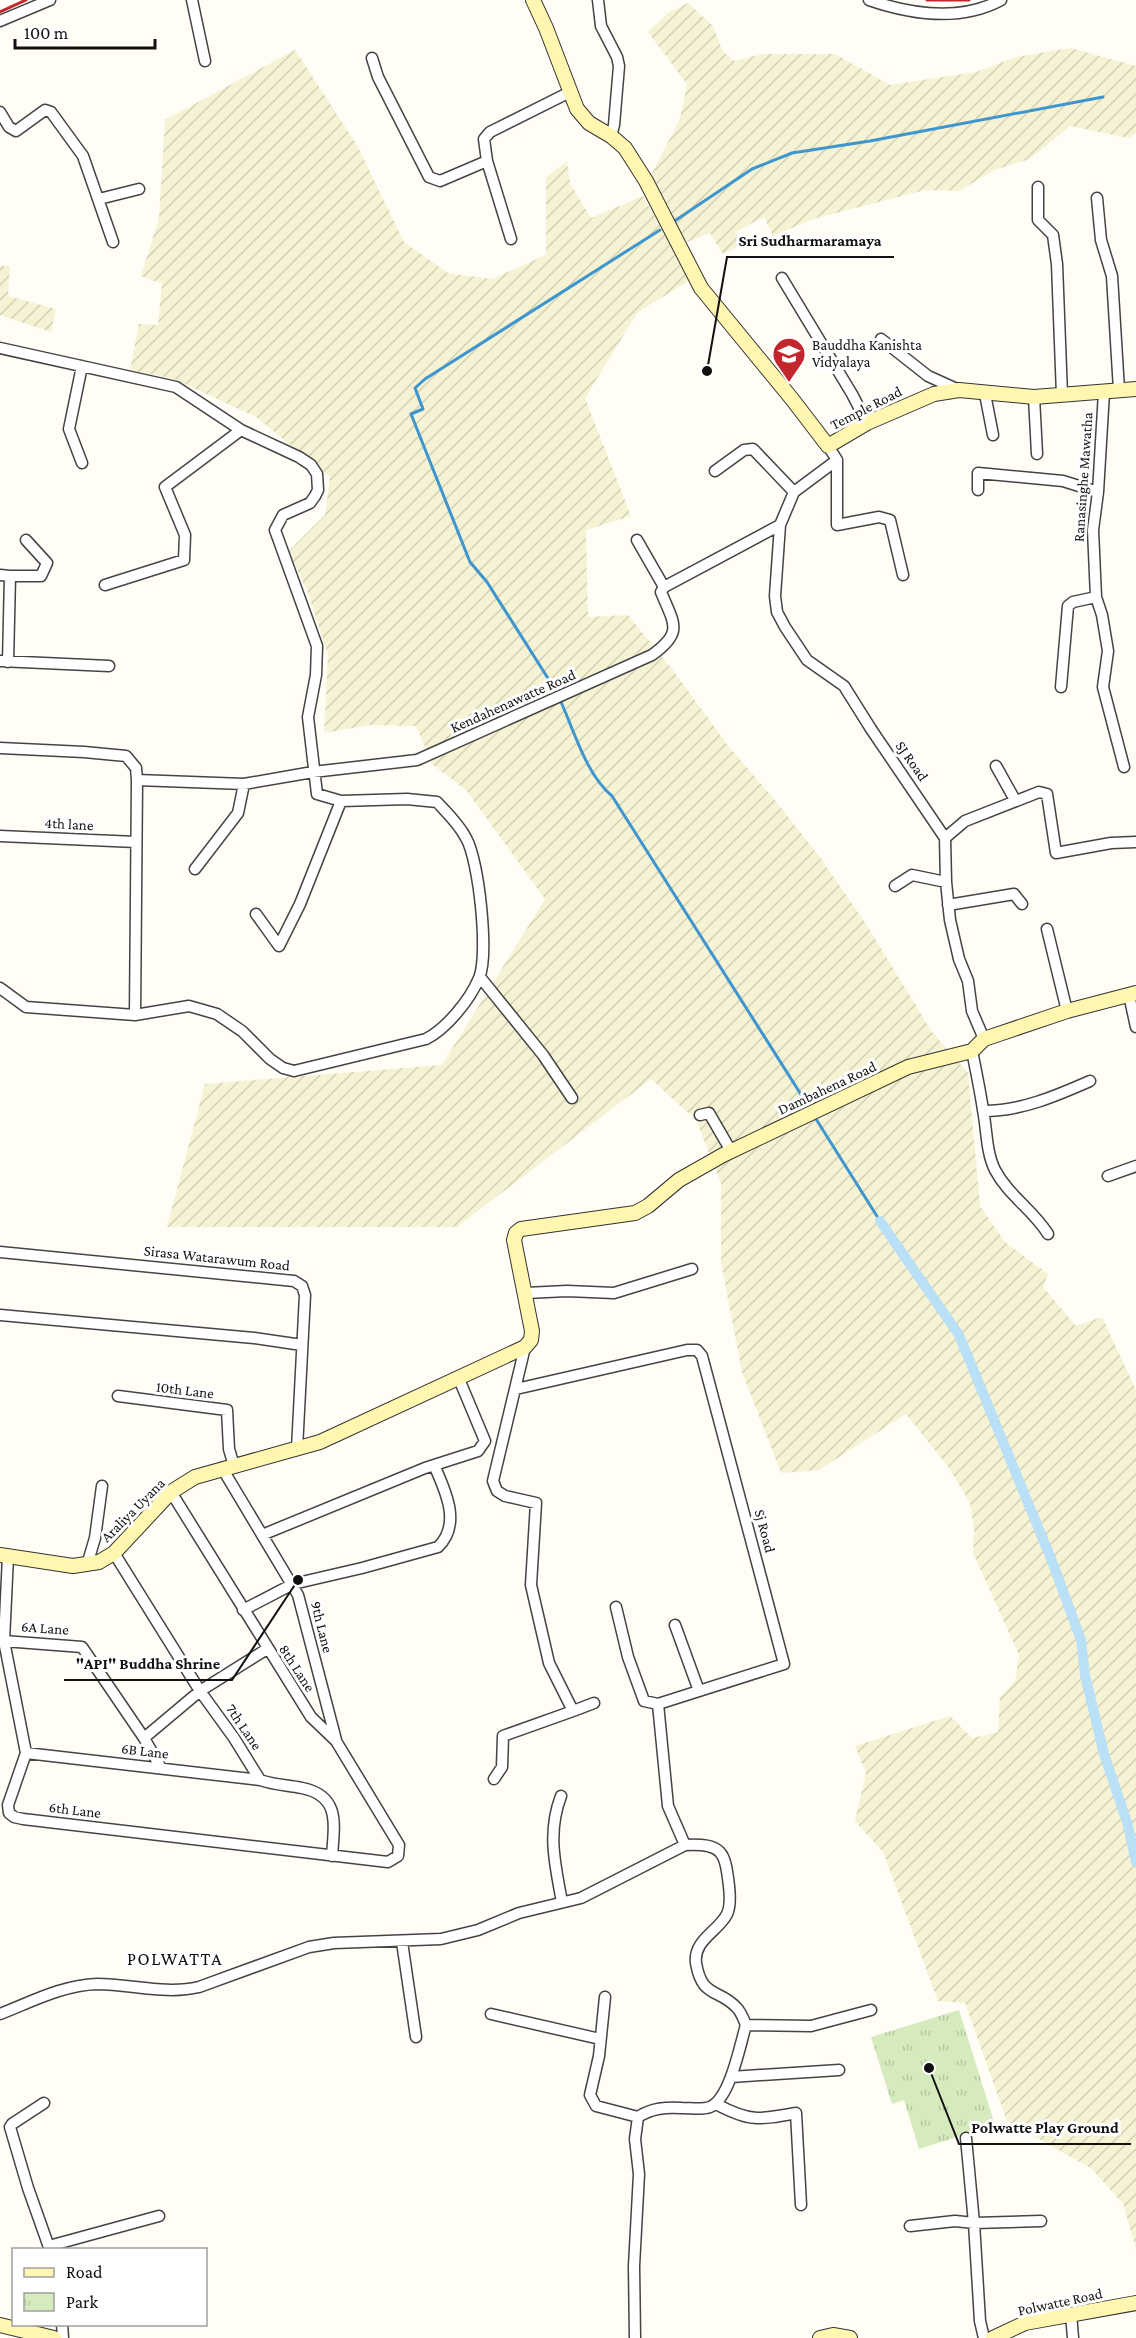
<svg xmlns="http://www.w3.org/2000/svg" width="1136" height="2338" viewBox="0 0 1136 2338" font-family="'Crimson Pro',serif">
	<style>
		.farmland { fill: url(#farmland-furrows) }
		.park { fill: url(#park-tufts) }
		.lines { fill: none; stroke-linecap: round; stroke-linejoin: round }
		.stream { stroke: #3f96cf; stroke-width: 3 }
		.canal { stroke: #b9e0f7; stroke-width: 10 }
		.street-casing { stroke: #444; stroke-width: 13 }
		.secondary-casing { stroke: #333; stroke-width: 16 }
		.street { stroke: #fff; stroke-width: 10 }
		.secondary { stroke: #fff6b0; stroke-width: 14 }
		.rail { stroke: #c4262e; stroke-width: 3 }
		.labels { text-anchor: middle; stroke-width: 6; stroke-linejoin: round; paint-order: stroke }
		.poi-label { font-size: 15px; fill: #111; stroke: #fff; text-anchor: start }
		.street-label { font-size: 15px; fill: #111; stroke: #fff }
		.quarter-label { font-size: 18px; letter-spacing: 1.5px; fill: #111; stroke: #fff }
		.leader { fill: none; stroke: #111; stroke-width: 2 }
		.callout-dot { fill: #111; stroke: #fff; stroke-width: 2 }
		.callout-label { font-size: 16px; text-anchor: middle; font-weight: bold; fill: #111; stroke: #fff; stroke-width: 6; stroke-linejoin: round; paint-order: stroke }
	</style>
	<defs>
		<pattern id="farmland-furrows" width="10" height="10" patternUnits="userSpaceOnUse" patternTransform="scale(1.5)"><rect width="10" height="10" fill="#f6f3d4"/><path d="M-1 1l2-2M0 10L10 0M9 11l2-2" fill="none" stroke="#d2cfb5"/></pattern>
		<pattern id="park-tufts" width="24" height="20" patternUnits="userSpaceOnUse" patternTransform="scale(1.5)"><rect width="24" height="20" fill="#d5ebbd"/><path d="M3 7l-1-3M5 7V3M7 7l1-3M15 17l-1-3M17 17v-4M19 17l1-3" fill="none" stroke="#b6c8a1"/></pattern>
	</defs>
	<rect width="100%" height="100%" fill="#fffdf5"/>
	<path class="farmland" d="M688,3L713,26L722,50L734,61L763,54H835L890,85L976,72L1016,57L1071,48L1136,66V133L1129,138L1070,126L1030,159L994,170L959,191L925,190L813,219L773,236L764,217L735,232L743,244L723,254L710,233L685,243L651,175L680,119L687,84L648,32L668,13Z
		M295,50L357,145L404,242L448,273L492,279L546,255V177L567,161L570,183L591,218L643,196L690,280L638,312L585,398L631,516L586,530L588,617L628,615L675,673L729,747L774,799L819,856L866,924L932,1032L968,1073L980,1206L1005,1242L1048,1274L1043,1287L1076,1326L1102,1317L1136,1390V2249L1123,2204L1092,2169L1007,2121L965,2003L938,2001L883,1852L855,1821L866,1773L855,1746L950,1716L972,1738L998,1732L1000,1697L1015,1681L1019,1655L973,1553L974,1529L970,1503L949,1468L906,1414L819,1470L781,1473L742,1372L721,1263V1183L696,1120L651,1079L457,1227H167L205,1084L442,1065L545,899L466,790L432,764L416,726L370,725L324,733L328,655L308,593L289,551L325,515L330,477L256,417L174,379L130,370L139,324L158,325L162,284L141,276L159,218L165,120Z
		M0,266H10L8,296L56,309L51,332L0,315Z"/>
	<path class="park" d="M959,2010L995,2125L919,2149L904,2100L892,2104L871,2037Z"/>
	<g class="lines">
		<path class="stream" d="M673,222L752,169L792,153L870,141L1103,97
			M556,691L487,582L470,562L411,414L423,409L415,388L425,379L660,230
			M561,702C575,733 586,774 612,796L807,1104
			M816,1119L880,1221"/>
		<path class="canal" d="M880,1221L959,1335L1052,1561L1081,1640L1085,1675L1104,1754L1127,1822L1136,1862"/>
		<defs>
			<path id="street" d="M192,0L205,61
				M598,0L601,26L617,57L619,66L614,125L611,136
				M869,0C910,14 960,22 1001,0
				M0,21L50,0
				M372,58L378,77L429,177L440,181L487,161
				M0,112L9,127L16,131L45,110L51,112L83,156L113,242
				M1038,187V220L1053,235L1057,264L1062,395
				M1097,198L1101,240L1112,276L1119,390
				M99,199L139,189
				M511,239L487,161L484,139L490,132L570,92
				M782,278L852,394L867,423
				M881,339L928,376L959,390
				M0,348L176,387L241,430L299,457L311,465L317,474L318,490L315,496L310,503L283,515L275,530L317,646L316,675L308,717L317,794L341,801L407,799L437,802C447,813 459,824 466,838C479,860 489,955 479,978C470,1000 446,1029 426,1039L294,1071L283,1068L270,1059L242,1031L217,1014L189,1006L135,1015L26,1007L0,988
				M985,394L993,435
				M1034,397L1037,454
				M837,460V525L879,517L890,520L903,575
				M82,463L69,429L82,366
				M715,471L744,450L753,449L794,492
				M978,490V473L1063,481L1098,492
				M780,525L775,596L777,612L785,627L807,660L844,686L871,729L945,838L946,882L950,920L959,959L968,981L972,1011L984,1039
				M637,540L664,587
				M0,575L10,576L8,662
				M10,576H41L47,563L26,540
				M105,585L184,560L185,535L165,487L241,430
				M1096,597L1102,615L1108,651L1103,687L1124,767
				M0,661L109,666
				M1061,687L1068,606L1073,602L1096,597L1093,530L1098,492L1104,392
				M0,748L84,752L126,756L136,768L137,780L244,784L313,772L417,760L652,655C684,632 674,624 661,592L664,587L780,525L794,492L837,460L828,446
				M996,766L1015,800
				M0,836L136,842
				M945,838L965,821L1039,792L1047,794L1056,853L1111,843L1136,842
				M195,869L238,813L244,784
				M895,886L912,875L946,882
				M948,905L1014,894L1022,904
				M256,914L279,946L300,904L341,801
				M1047,929L1067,1011
				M480,977L543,1055L572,1098
				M1129,995L1136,1027
				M135,1015L137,780
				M972,1051C976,1071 980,1090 983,1110C987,1130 986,1152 995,1170C1008,1195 1033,1210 1048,1234
				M984,1111C1021,1111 1056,1096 1090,1081
				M700,1115L709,1113L731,1151
				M1108,1176L1136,1166
				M0,1252L294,1281L302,1286L305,1295L297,1449
				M526,1293L567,1291L614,1293L692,1269
				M0,1315L254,1338L302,1345
				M525,1347L493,1481L497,1491L505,1496L536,1503L531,1585L549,1663L573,1711L594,1703
				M516,1389L687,1350H697L702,1356L784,1664L658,1704L644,1701L628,1657L616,1607
				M118,1396L227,1410L229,1449L234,1466
				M222,1468L298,1595L336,1740
				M262,1535L425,1468L478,1451L485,1441L459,1379
				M114,1553L200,1691L234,1738L260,1780C274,1785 288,1785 302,1788C341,1796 334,1825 332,1856
				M8,1556L4,1641L26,1753L8,1805L9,1813L14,1817L23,1819L388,1862L398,1856L399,1845L336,1741L311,1717L171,1492
				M87,1565L95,1538L102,1486
				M243,1610L293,1584L362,1568L438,1547C462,1524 445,1490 434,1465
				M675,1625L699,1691
				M4,1641L82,1647L144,1738L161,1768
				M658,1704L668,1806L685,1845
				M144,1738L200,1691L267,1649
				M26,1753L260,1780
				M494,1779L502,1767L503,1736L573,1711
				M561,1796C547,1833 555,1864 562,1902
				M402,1942L416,2037
				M0,2014C31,2002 63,1985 97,1984C131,1984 166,1995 199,1987L309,1947L334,1943L441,1939L478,1930L519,1913L581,1898L685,1845C723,1843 725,1852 729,1886C730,1895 731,1906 727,1914C719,1931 693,1940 696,1963C702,1999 719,1988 737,2008C741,2012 744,2020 746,2025C740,2045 730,2099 710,2107C702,2110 691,2108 682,2108C666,2107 652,2108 638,2117L596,2106L590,2095L599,2056L605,1997
				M491,2014L600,2039
				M746,2025L811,2026L871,2010
				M731,2077L839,2070
				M44,2103L12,2124L10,2127L28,2188L50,2250
				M716,2104C750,2122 759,2120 796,2113L801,2205
				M966,2138L974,2223L980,2321L984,2338
				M910,2226L955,2221L974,2223L1041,2221
				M49,2246L159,2216
				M1071,2314L1073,2338
				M62,2324L63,2338
				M635,2338L634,2266L639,2174L635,2139L638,2117"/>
			<path id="secondary" d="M533,0L546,28L577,109L589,123L611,136L625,148L646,181L701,288L792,399L828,446L867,423L934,394L959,390L1034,397L1136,389
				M0,1555L73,1566L99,1562L114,1553L171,1492L195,1477L320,1442L525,1347L531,1340L532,1331L514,1240L516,1233L521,1229L635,1213L648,1206L679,1180L723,1155L908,1067L972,1051L984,1039L1067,1011L1136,993
				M0,2325L54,2338
				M820,2338L833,2335L850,2338
				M993,2338L1025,2323L1136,2303"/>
		</defs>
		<use href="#street" class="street-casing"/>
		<use href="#secondary" class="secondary-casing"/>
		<use href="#street" class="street"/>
		<use href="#secondary" class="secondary"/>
		<path class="rail" d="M927,0H969
			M0,12L26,0"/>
	</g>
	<defs>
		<symbol id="school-pin" viewBox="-11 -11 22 30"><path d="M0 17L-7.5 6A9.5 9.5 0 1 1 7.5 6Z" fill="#c4262e" stroke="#fff"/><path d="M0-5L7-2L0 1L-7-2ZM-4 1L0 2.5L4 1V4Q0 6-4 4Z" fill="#fff"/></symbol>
	</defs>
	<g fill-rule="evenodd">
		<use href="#school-pin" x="770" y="335" width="38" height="52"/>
	</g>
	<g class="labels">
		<g class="poi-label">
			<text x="812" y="350">Bauddha Kanishta<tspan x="812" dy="17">Vidyalaya</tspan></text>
		</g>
		<g class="street-label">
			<text transform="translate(866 408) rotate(-27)" y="5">Temple Road</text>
			<text transform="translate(1083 477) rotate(-86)" y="5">Ranasinghe Mawatha</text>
			<text transform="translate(513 701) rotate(-24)" y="5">Kendahenawatte Road</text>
			<text transform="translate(912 761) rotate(55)" y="5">SJ Road</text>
			<text transform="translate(69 824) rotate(3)" y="5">4th lane</text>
			<text transform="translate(827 1088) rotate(-25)" y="5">Dambahena Road</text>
			<text transform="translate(217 1258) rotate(6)" y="5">Sirasa Watarawum Road</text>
			<text transform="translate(185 1390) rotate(7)" y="5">10th Lane</text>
			<text transform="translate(133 1510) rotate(-45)" y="5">Araliya Uyana</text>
			<text transform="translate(765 1531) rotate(75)" y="5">Sj Road</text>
			<text transform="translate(322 1627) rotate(76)" y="5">9th Lane</text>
			<text transform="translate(45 1628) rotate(4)" y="5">6A Lane</text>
			<text transform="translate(297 1668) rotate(57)" y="5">8th Lane</text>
			<text transform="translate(244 1727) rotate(56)" y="5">7th Lane</text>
			<text transform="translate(145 1751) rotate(7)" y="5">6B Lane</text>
			<text transform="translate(75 1810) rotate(7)" y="5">6th Lane</text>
			<text transform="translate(1060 2302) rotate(-12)" y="5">Polwatte Road</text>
		</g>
		<g class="quarter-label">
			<text x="175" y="1965">POLWATTA</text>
		</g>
	</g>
	<path class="leader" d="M707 371L727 257H894M298 1580L232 1680H64M929 2068L959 2144H1131"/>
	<g class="callout-dot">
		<circle cx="707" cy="371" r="6"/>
		<circle cx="298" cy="1580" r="6"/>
		<circle cx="929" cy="2068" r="6"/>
	</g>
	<g class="callout-label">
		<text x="810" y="246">Sri Sudharmaramaya</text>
		<text x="148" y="1669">"API" Buddha Shrine</text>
		<text x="1045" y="2133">Polwatte Play Ground</text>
	</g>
	<rect x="12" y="2248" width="195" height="78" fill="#ffffff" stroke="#a0a0a0" stroke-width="1.5"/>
	<rect x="24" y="2268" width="30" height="9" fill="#fff6b0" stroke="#a0a0a0" stroke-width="1.5"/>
	<text x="66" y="2278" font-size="18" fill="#111111">Road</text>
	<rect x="24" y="2293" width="30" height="18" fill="url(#park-tufts)" stroke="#a0a0a0" stroke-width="1.5"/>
	<text x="66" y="2308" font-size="18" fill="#111111">Park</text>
	<path d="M15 39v9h140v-9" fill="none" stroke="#111111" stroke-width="3"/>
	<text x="24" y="39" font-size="18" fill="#111111" stroke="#ffffff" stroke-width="4.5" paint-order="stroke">100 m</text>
</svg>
